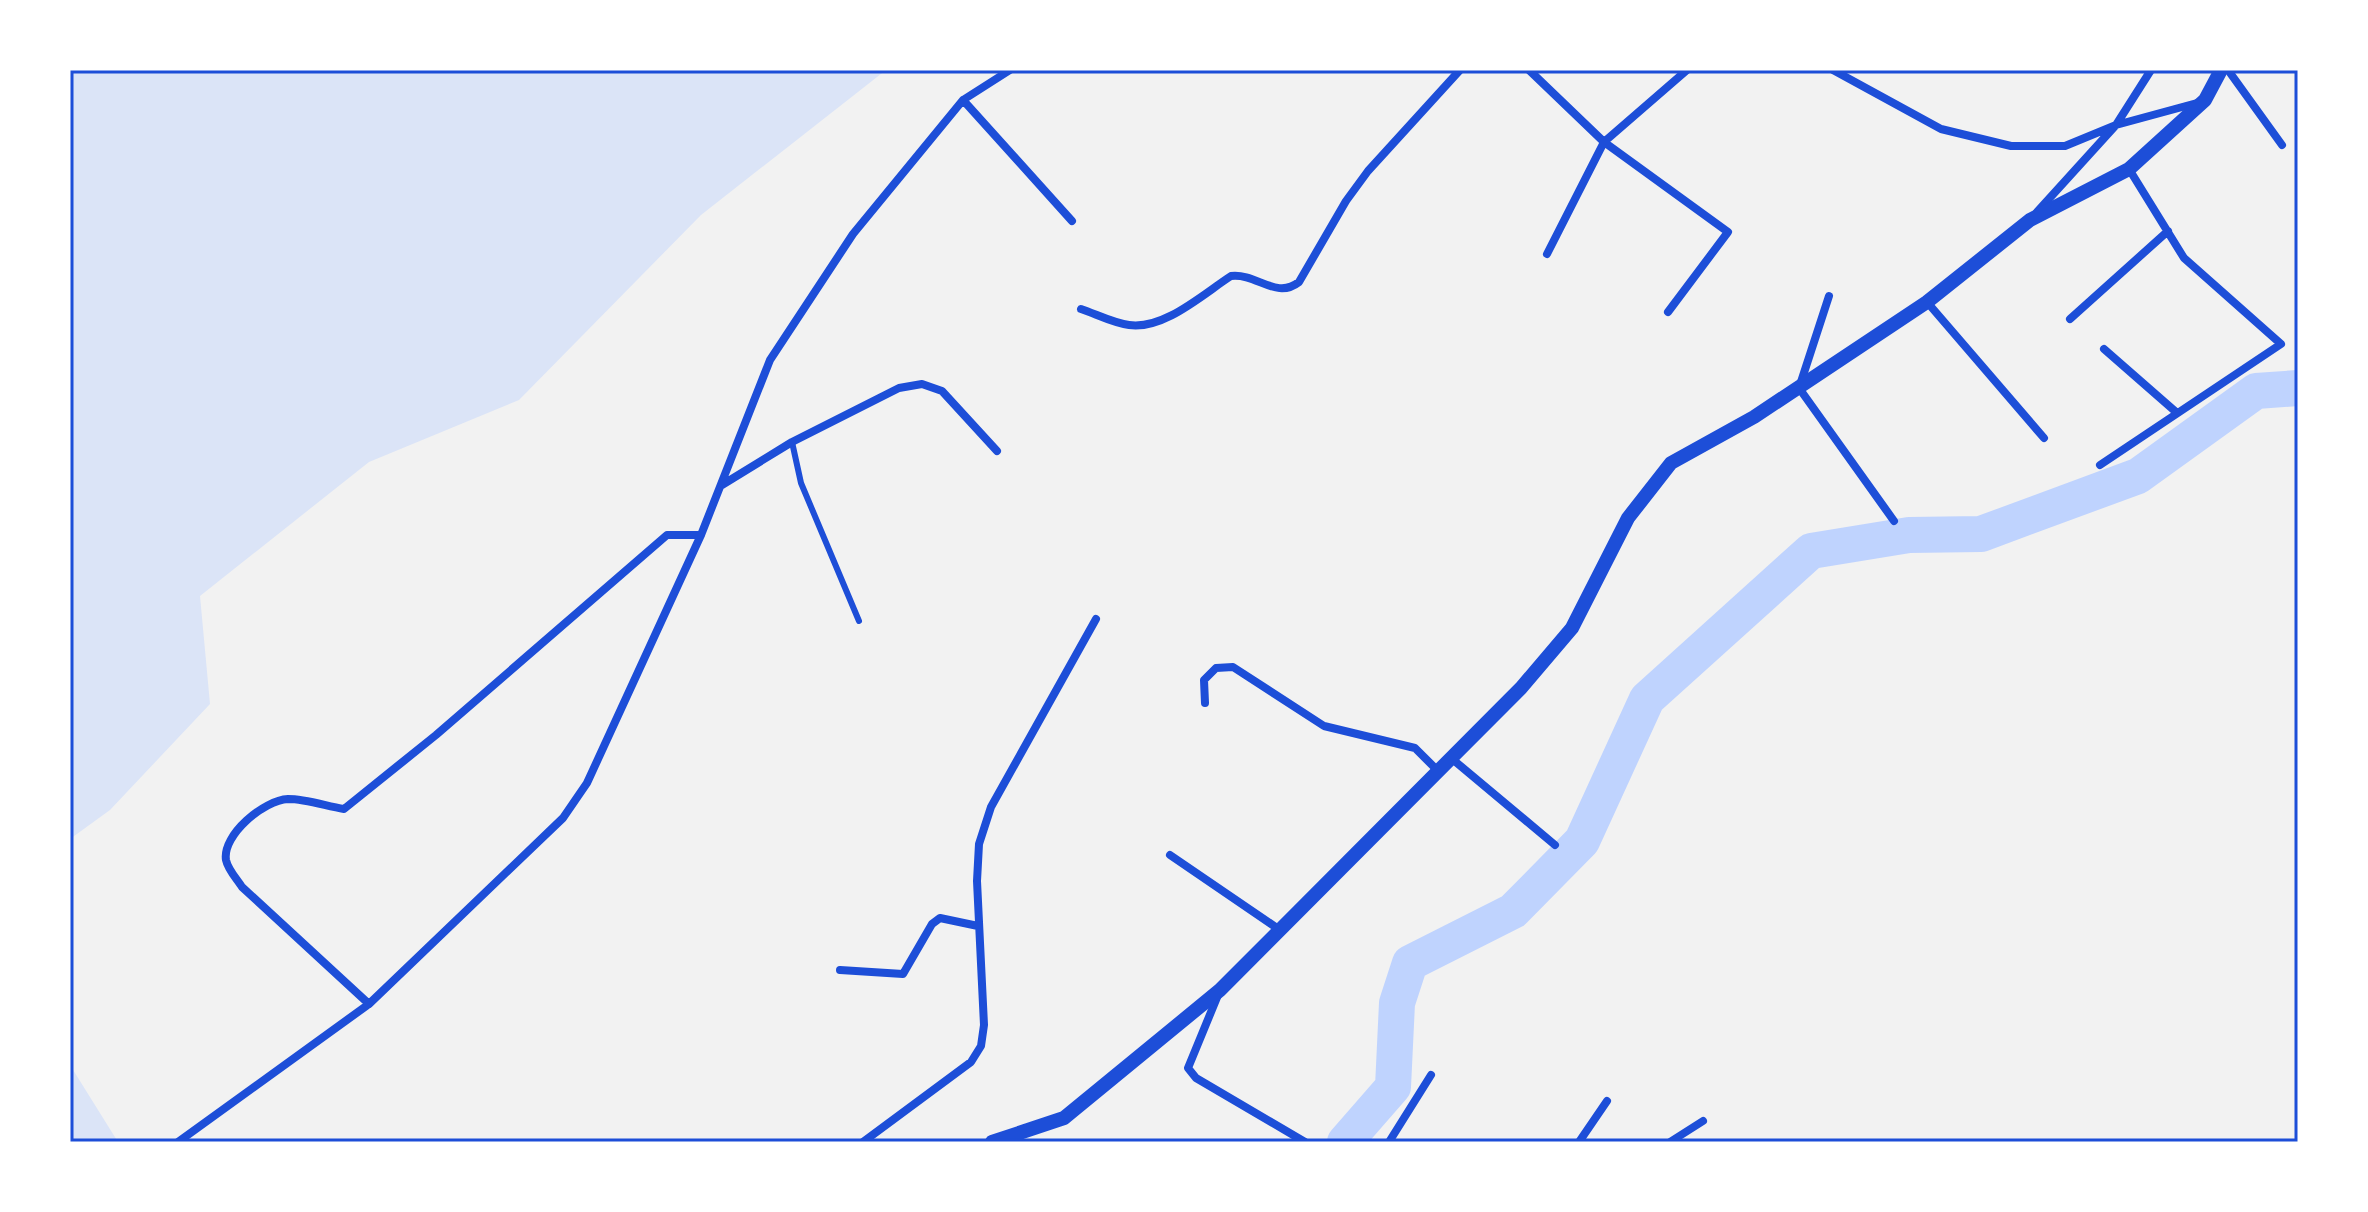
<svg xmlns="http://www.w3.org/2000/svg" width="2368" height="1212" viewBox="0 0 2368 1212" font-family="'Archivo Narrow',sans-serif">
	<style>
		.green { fill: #dbe4f7 }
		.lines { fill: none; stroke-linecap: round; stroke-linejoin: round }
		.river { stroke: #bfd3fe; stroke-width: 36 }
		.service { stroke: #1d4ed8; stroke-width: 6 }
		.minor { stroke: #1d4ed8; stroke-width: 8 }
		.tertiary { stroke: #1d4ed8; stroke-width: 14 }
		.neatline { fill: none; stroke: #1d4ed8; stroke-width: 3 }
	</style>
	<rect width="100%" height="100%" fill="#f2f2f2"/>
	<path class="green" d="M70,70H886L701,215L519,400L369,462L200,596L210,704L110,810L70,839Z
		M70,1065L118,1142H70Z"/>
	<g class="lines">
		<path class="river" d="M1345,1142L1393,1087L1397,1003L1410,963L1513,911L1582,841L1647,699L1811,551L1909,535L1981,534L2138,476L2256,391L2298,388"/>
		<path class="service" d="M792,442L801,483L859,621"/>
		<path class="minor" d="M1529,70L1604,142L1728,232L1668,312
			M1833,70L1941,129L2011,146H2065L2116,125L2197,103
			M2228,70L2282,145
			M963,100L1072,221
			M2037,212L2116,125L2151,70
			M1547,254L1604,142L1687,70
			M1829,296L1799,388L1894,521
			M1927,302L2044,438
			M1081,309C1096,314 1113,323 1129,325C1164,330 1203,294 1231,276C1257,273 1276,300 1299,282L1346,201L1368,171L1460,70
			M2070,319L2168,231
			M2104,349L2176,412
			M2100,465L2281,344L2184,258L2129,169
			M722,485L792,442L899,388L922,384L942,391L997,451
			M1205,703L1204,680L1216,668L1233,667L1324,726L1415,748L1438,771
			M1451,758L1555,845
			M1170,855L1280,930
			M840,970L903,974L932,924L940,918L978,926
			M1218,995L1188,1068L1196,1078L1305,1142
			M369,1004L242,887C237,879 228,870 226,860C222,835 264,800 288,799C306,799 326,806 344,809L436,735L667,535H701
			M178,1142L369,1004L563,818L587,783L701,535L770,360L853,234L963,100L1010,70
			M863,1142L971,1062L981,1046L984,1025L977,881L979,844L991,807L1096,619
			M1389,1142L1431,1075
			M1579,1142L1607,1101
			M1670,1142L1703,1121"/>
		<path class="tertiary" d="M992,1142L1064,1118L1220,990L1521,688L1572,628L1628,518L1671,463L1754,417L1927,302L2030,220L2129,169L2205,100L2221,70"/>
	</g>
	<rect width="2368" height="1212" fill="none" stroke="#ffffff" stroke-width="144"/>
	<rect x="72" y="72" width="2224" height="1068" class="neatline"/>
</svg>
